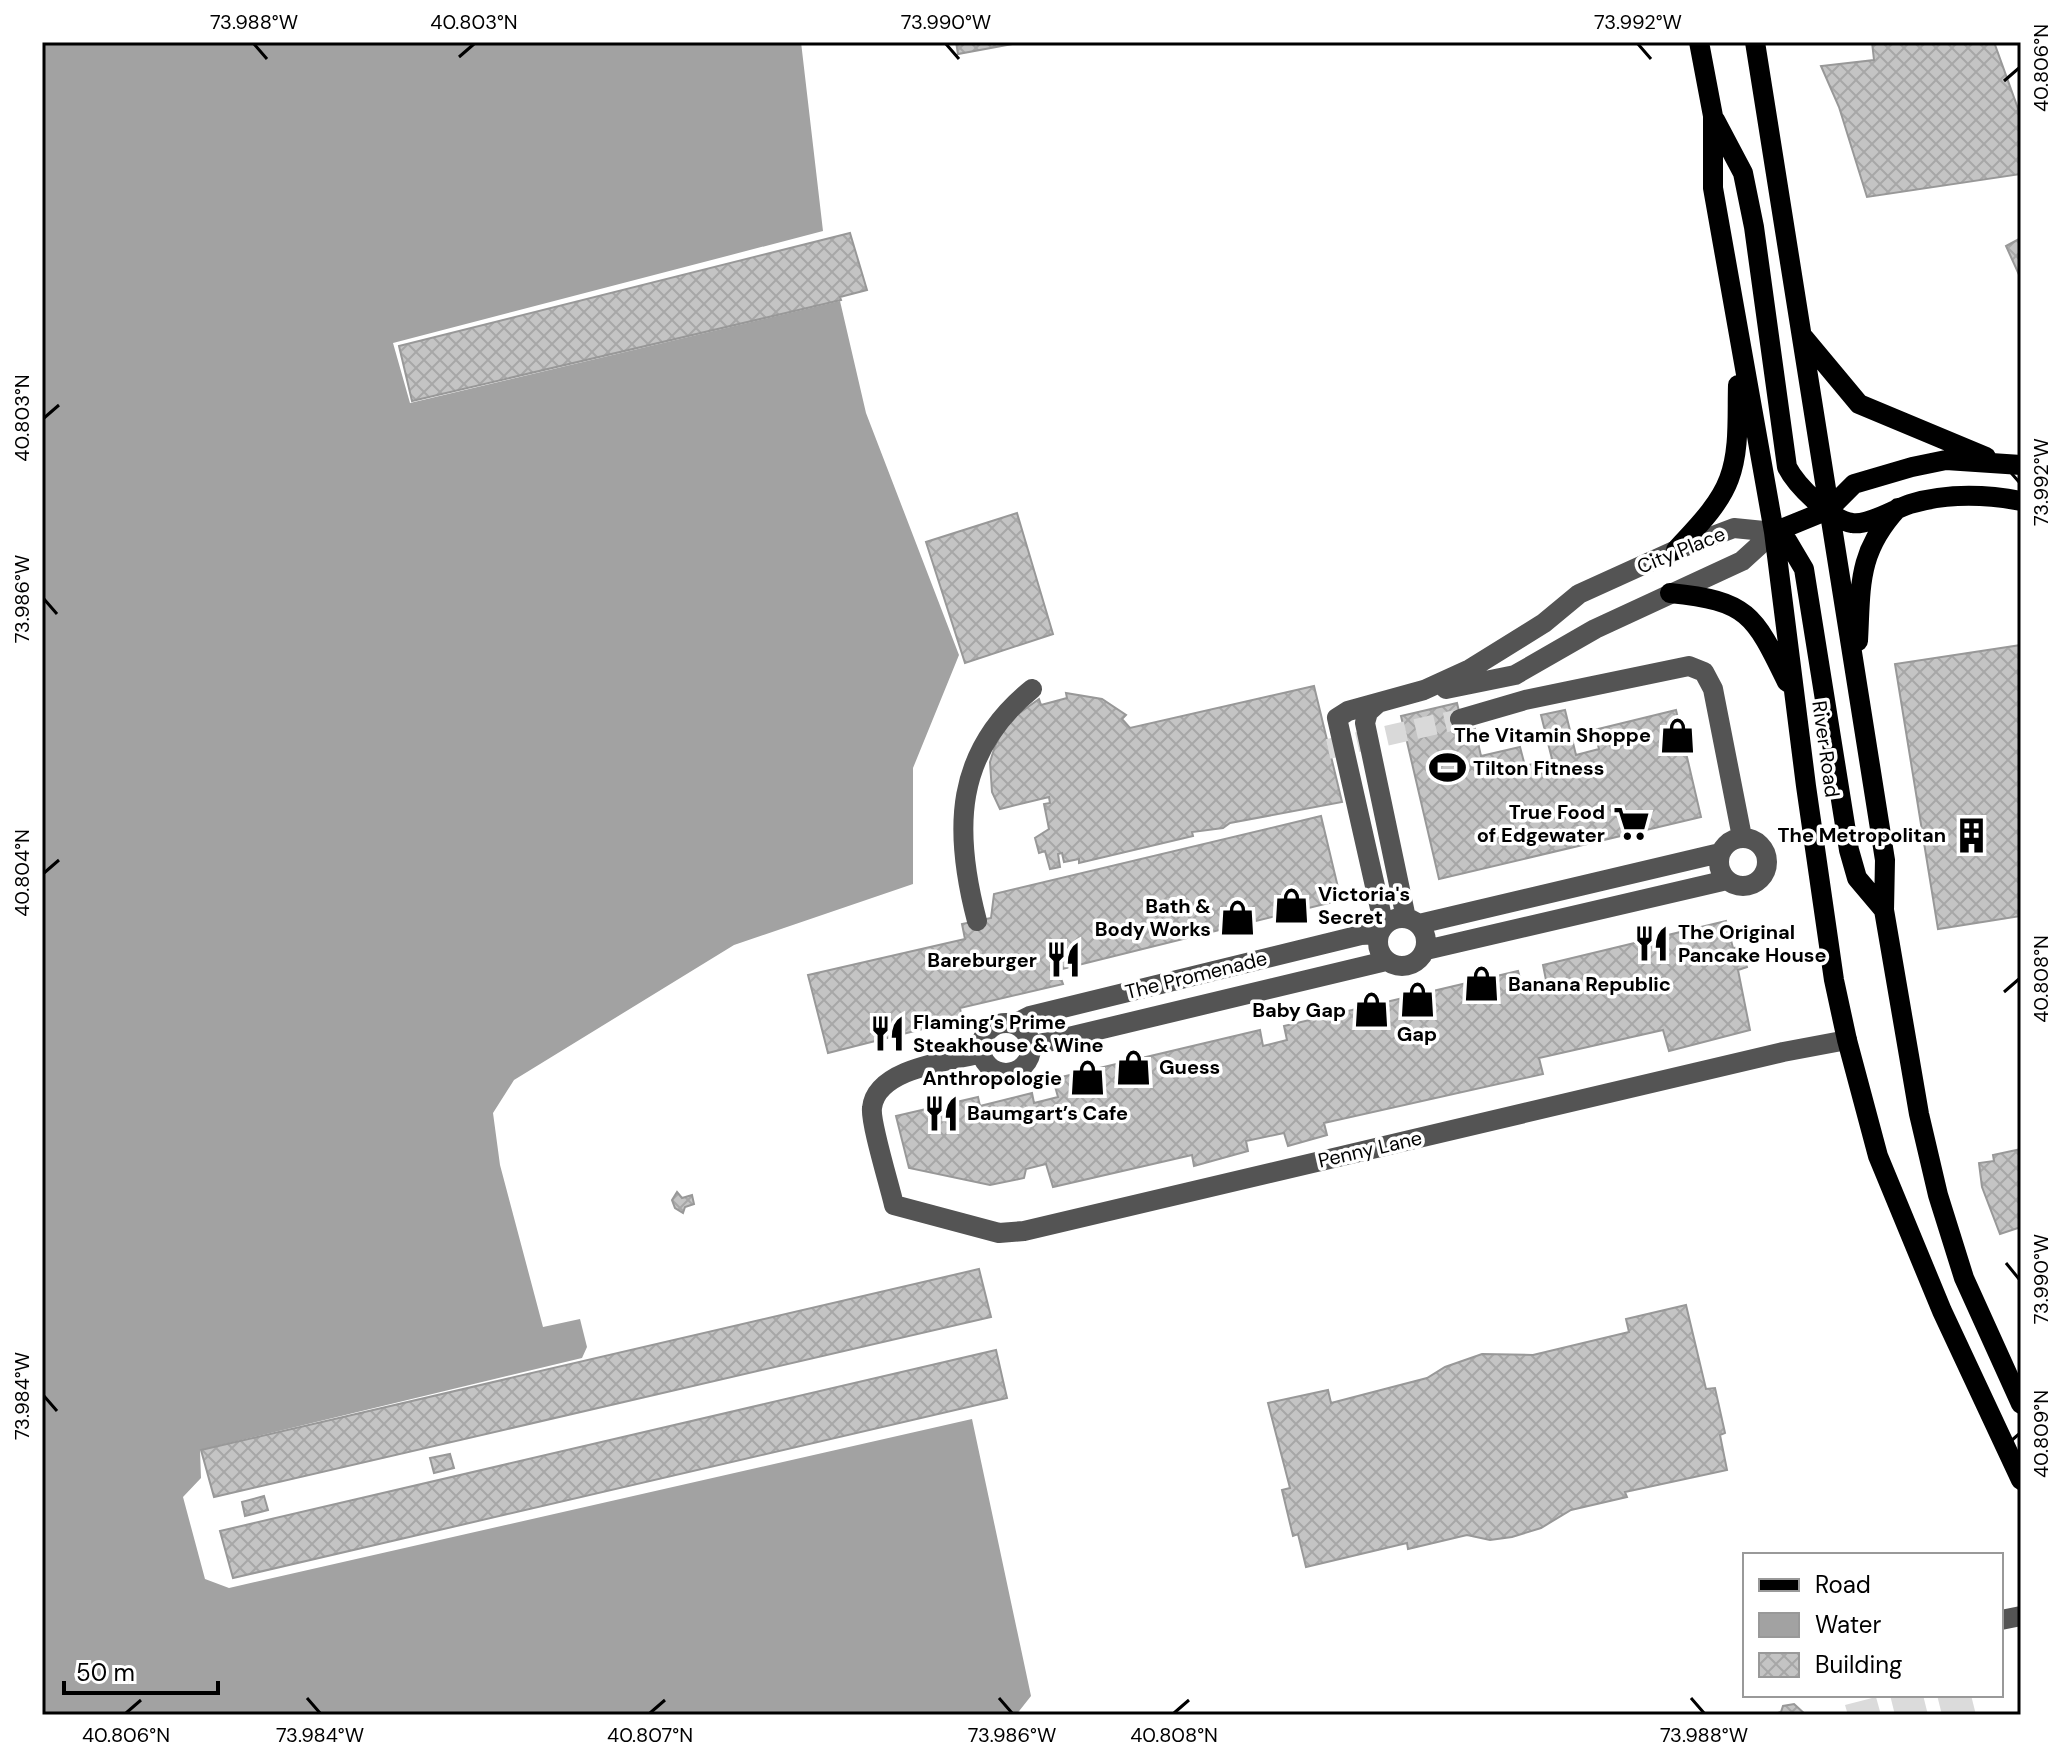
<svg xmlns="http://www.w3.org/2000/svg" width="2063" height="1757" viewBox="0 0 2063 1757" font-family="'DM Sans',sans-serif">
	<style>
		.park { fill: #dbdbdb }
		.water { fill: #a2a2a2 }
		.building { fill: url(#building-cross-hatch); stroke: #989898; stroke-width: 2 }
		.lines { fill: none; stroke-linecap: round; stroke-linejoin: round }
		.minor-tunnel { stroke: #d9d9d9; stroke-width: 20; stroke-dasharray: 20 10; stroke-linecap: butt }
		.minor { stroke: #545454; stroke-width: 20 }
		.major { stroke: #000; stroke-width: 20 }
		.ticks { fill: none; stroke: #000; stroke-width: 3 }
		.labels { text-anchor: middle; stroke-width: 7; stroke-linejoin: round; paint-order: stroke }
		.street-label { font-size: 20px; fill: #000; stroke: #fff }
		.poi-label { font-size: 20px; font-weight: bold; fill: #000; stroke: #fff; text-anchor: end }
		.neatline { fill: none; stroke: #000; stroke-width: 3 }
		.ticks-label { font-size: 20px; text-anchor: middle; fill: #000 }
	</style>
	<defs>
		<pattern id="building-cross-hatch" width="8" height="8" patternUnits="userSpaceOnUse" patternTransform="scale(2)"><rect width="8" height="8" fill="#c4c4c4"/><path d="M0 0l8 8M0 8l8-8" fill="none" stroke="#a7a7a7"/></pattern>
	</defs>
	<rect width="100%" height="100%" fill="#fff"/>
	<path class="park" d="M1890,1695H1923L1928,1715H1895Z
		M1937,1695H1971L1976,1715H1942Z
		M1876,1697L1881,1715H1848L1845,1705Z"/>
	<path class="water" d="M42,42H801L823,231L393,343L410,403L840,301L866,413L959,655L913,768V884L734,945L514,1080L493,1113L500,1165L543,1327L580,1319L587,1347L582,1358L200,1450L201,1478L183,1497L205,1579L229,1588L972,1419L1031,1696L1016,1715H42Z"/>
	<path class="building" d="M956,42H1024L958,54Z
		M1872,42H1994L2021,117V174L1867,197L1839,107L1821,66L1874,60Z
		M850,233L867,290L840,297L841,300L412,401L399,346Z
		M2021,238V279L2006,246Z
		M1017,513L1053,634L965,663L926,542Z
		M2021,645V916L1938,929L1895,664Z
		M1314,686L1342,802L1230,823L1223,828L1192,832L1193,836L1079,863V859L1064,862L1062,853L1058,854L1060,867L1050,869L1045,851L1039,853L1035,838L1049,829L1044,804L1050,803L1049,797L1000,809L992,792L990,762L995,746L1007,722L1039,699L1041,705L1067,698L1066,693L1102,699L1126,715L1122,719L1130,728Z
		M1457,703L1464,732L1475,729L1481,756L1520,747L1525,766L1552,759L1541,715L1565,710L1576,755L1599,749L1594,730L1676,710L1701,817L1439,879L1401,716Z
		M1321,816L1341,900L1058,970L1063,984L960,1008L962,1019L828,1053L808,975L965,939L962,924L991,918L994,894Z
		M1726,921L1733,948L1742,947L1747,967L1738,970L1750,1030L1669,1051L1663,1030L1539,1058L1543,1074L1324,1123L1327,1135L1288,1146L1284,1133L1246,1141L1248,1151L1194,1166L1192,1155L1053,1187L1046,1164L1026,1169L1024,1178L990,1185L909,1168L896,1116L978,1097L980,1106L1032,1093L1034,1103L1058,1097L1053,1079L1260,1030L1263,1046L1287,1040L1284,1026L1518,971L1522,985L1546,980L1543,965Z
		M2021,1149V1227L2000,1234L1982,1187L1979,1163L1994,1161L1993,1155Z
		M677,1192L682,1198L692,1195L694,1204L685,1207L683,1213L675,1208L672,1200Z
		M979,1269L991,1317L214,1497L201,1450Z
		M1686,1305L1706,1389L1715,1388L1725,1433L1720,1435L1727,1470L1625,1492L1627,1497L1571,1510L1541,1528L1512,1537L1490,1540L1467,1535L1408,1549L1407,1543L1306,1567L1298,1534L1293,1536L1282,1490L1290,1488L1268,1403L1328,1390L1331,1403L1427,1378L1445,1367L1482,1354L1533,1355L1629,1332L1626,1319Z
		M996,1350L1007,1398L233,1578L220,1531Z
		M450,1454L454,1468L434,1473L430,1458Z
		M264,1496L268,1510L245,1516L242,1502Z
		M1794,1704L1806,1715H1771L1781,1712L1783,1706Z"/>
	<g class="lines">
		<path class="minor-tunnel" d="M1328,749L1460,719"/>
		<path class="minor" d="M1446,689L1515,675L1595,629L1742,561L1774,532
			M1378,703L1368,712L1365,723L1406,918
			M1460,719L1525,700L1689,666L1704,672L1713,689L1742,837
			M1719 862a24 24 0 1 1 48 0a24 24 0 1 1-48 0Z
			M1378 942a24 24 0 1 1 48 0a24 24 0 1 1-48 0Z
			M977,921C953,830 954,752 1032,689
			M1419,924L1720,853
			M1384,926L1337,718L1348,711L1424,690L1470,669L1544,623L1579,594L1676,550L1734,528L1774,532
			M1426,950L1727,880
			M981 1048a25 25 0 1 1 50 0a25 25 0 1 1-50 0Z
			M1014,1024L1030,1016L1361,935L1379,934
			M1031,1046L1386,961
			M982,1053C950,1061 876,1068 872,1108C870,1122 890,1187 894,1205L999,1233L1024,1231L1783,1052L1847,1040
			M2001,1620L2021,1616"/>
		<path class="major" d="M1699,42L1713,116V188L1774,532L1806,786L1834,980L1847,1040L1878,1156L1942,1311L2021,1480
			M1755,42L1885,860L1884,910L1919,1114L1938,1195L1964,1278L2021,1404
			M1715,120L1743,173L1754,227L1787,467C1796,485 1831,520 1852,523C1868,526 1894,509 1910,504C1947,493 1984,494 2021,501
			M1804,338L1859,404L1986,457
			M1774,532L1788,542L1804,569L1849,850L1857,878L1884,910
			M1774,532L1828,510L1854,484L1912,467L1946,460L2021,465
			M1676,550C1695,529 1719,506 1729,479C1740,450 1737,415 1738,385
			M1670,593C1748,601 1754,614 1787,682
			M1858,641C1861,586 1857,552 1898,508"/>
	</g>
	<path class="ticks" d="M254,44L267,59M946,44L959,59M1638,44L1651,59M459,57L474,44M2004,81L2019,68M44,418L59,405M2006,467L2019,482M44,599L57,614M44,873L59,860M2004,992L2019,979M2006,1263L2019,1279M44,1396L57,1411M2004,1447L2019,1434M307,1698L320,1713M999,1698L1012,1713M1691,1698L1704,1713M126,1713L141,1700M650,1713L665,1700M1174,1713L1189,1700"/>
	<defs>
		<symbol id="shop-bare" viewBox="-9 -9 18 18"><path d="M-5-2.5h2.3a2.7 3.5 0 0 1 5.4 0H5L5.5 6h-11ZM-1.5-2.5h3a1.5 2.3 0 0 0-3 0Z" fill="#000" stroke="#fff" stroke-width="2.5" paint-order="stroke"/></symbol>
		<symbol id="stadium-bare" viewBox="-9 -9 18 18"><path d="M0-5a6.5 5 0 1 0 0 10a6.5 5 0 1 0 0-10ZM-3.5-1.8h7v3.6h-7Z" fill="#000" stroke="#fff" stroke-width="2.5" paint-order="stroke"/></symbol>
		<symbol id="supermarket-bare" viewBox="-9 -9 18 18"><path d="M-6-5.5h2.5l.6 2H6L4.5 2H-2.5L-4.4-4H-6ZM-1.5 3.2a1.3 1.3 0 1 0 .1 0ZM3 3.2a1.3 1.3 0 1 0 .1 0Z" fill="#000" stroke="#fff" stroke-width="2.5" paint-order="stroke"/></symbol>
		<symbol id="building-bare" viewBox="-9 -9 18 18"><path d="M-4-6H4V6H1V3H-1V6H-4ZM-2.5-4.3h1.7v1.8h-1.7ZM.8-4.3h1.7v1.8H.8ZM-2.5-1h1.7V.8h-1.7ZM.8-1h1.7V.8H.8Z" fill="#000" stroke="#fff" stroke-width="2.5" paint-order="stroke"/></symbol>
		<symbol id="restaurant-bare" viewBox="-9 -9 18 18"><path d="M-5-6h1v4h1v-4h1v4h1v-4h1v5L-1.5 .5V6h-2V.5L-5-1ZM5-6V6H3V1.5H1.5Q1.5-4 5-6Z" fill="#000" stroke="#fff" stroke-width="2.5" paint-order="stroke"/></symbol>
	</defs>
	<g fill-rule="evenodd">
		<use href="#shop-bare" x="1652" y="710" width="51" height="51"/>
		<use href="#stadium-bare" x="1422" y="742" width="51" height="51"/>
		<use href="#supermarket-bare" x="1606" y="798" width="51" height="51"/>
		<use href="#building-bare" x="1946" y="810" width="51" height="51"/>
		<use href="#shop-bare" x="1266" y="880" width="51" height="51"/>
		<use href="#shop-bare" x="1212" y="892" width="51" height="51"/>
		<use href="#restaurant-bare" x="1626" y="918" width="51" height="51"/>
		<use href="#restaurant-bare" x="1038" y="934" width="51" height="51"/>
		<use href="#shop-bare" x="1456" y="958" width="51" height="51"/>
		<use href="#shop-bare" x="1392" y="974" width="51" height="51"/>
		<use href="#shop-bare" x="1346" y="984" width="51" height="51"/>
		<use href="#restaurant-bare" x="862" y="1008" width="51" height="51"/>
		<use href="#shop-bare" x="1108" y="1042" width="51" height="51"/>
		<use href="#shop-bare" x="1062" y="1052" width="51" height="51"/>
		<use href="#restaurant-bare" x="916" y="1088" width="51" height="51"/>
	</g>
	<g class="labels">
		<g class="street-label">
			<text transform="translate(1681 550) rotate(-22)" y="7">City Place</text>
			<text transform="translate(1826 749) rotate(82)" y="7">River Road</text>
			<text transform="translate(1196 975) rotate(-14)" y="7">The Promenade</text>
			<text transform="translate(1370 1149) rotate(-13)" y="7">Penny Lane</text>
		</g>
		<g class="poi-label">
			<text x="1651" y="742">The Vitamin Shoppe</text>
			<text x="1473" y="775" text-anchor="start">Tilton Fitness</text>
			<text x="1605" y="819">True Food<tspan x="1605" dy="23">of Edgewater</tspan></text>
			<text x="1946" y="842">The Metropolitan</text>
			<text x="1318" y="901" text-anchor="start">Victoria's<tspan x="1318" dy="23">Secret</tspan></text>
			<text x="1211" y="913">Bath &amp;<tspan x="1211" dy="23">Body Works</tspan></text>
			<text x="1678" y="939" text-anchor="start">The Original<tspan x="1678" dy="23">Pancake House</tspan></text>
			<text x="1037" y="967">Bareburger</text>
			<text x="1508" y="991" text-anchor="start">Banana Republic</text>
			<text x="1346" y="1017">Baby Gap</text>
			<text x="913" y="1029" text-anchor="start">Flaming’s Prime<tspan x="913" dy="23">Steakhouse &amp; Wine</tspan></text>
			<text x="1417" y="1041" text-anchor="middle">Gap</text>
			<text x="1159" y="1074" text-anchor="start">Guess</text>
			<text x="1062" y="1085">Anthropologie</text>
			<text x="967" y="1120" text-anchor="start">Baumgart’s Cafe</text>
		</g>
	</g>
	<rect width="2063" height="1757" fill="none" stroke="#ffffff" stroke-width="88"/>
	<rect x="1743" y="1553" width="260" height="144" fill="#ffffff" stroke="#999999" stroke-width="2"/>
	<rect x="1759" y="1579" width="40" height="12" fill="#000000" stroke="#999999" stroke-width="2"/>
	<text x="1815" y="1593" font-size="24" fill="#000000">Road</text>
	<rect x="1759" y="1613" width="40" height="24" fill="#a2a2a2" stroke="#999999" stroke-width="2"/>
	<text x="1815" y="1633" font-size="24" fill="#000000">Water</text>
	<rect x="1759" y="1653" width="40" height="24" fill="url(#building-cross-hatch)" stroke="#999999" stroke-width="2"/>
	<text x="1815" y="1673" font-size="24" fill="#000000">Building</text>
	<path d="M64 1681v12h154v-12" fill="none" stroke="#000000" stroke-width="4"/>
	<text x="76" y="1681" font-size="24" fill="#000000" stroke="#ffffff" stroke-width="6" paint-order="stroke">50 m</text>
	<rect x="44" y="44" width="1975" height="1669" class="neatline"/>
	<g class="ticks-label">
		<text x="254" y="29">73.988°W</text>
		<text x="474" y="29">40.803°N</text>
		<text x="946" y="29">73.990°W</text>
		<text x="1638" y="29">73.992°W</text>
		<text transform="translate(2041 68) rotate(-90)" y="7">40.806°N</text>
		<text transform="translate(22 418) rotate(-90)" y="7">40.803°N</text>
		<text transform="translate(2041 482) rotate(-90)" y="7">73.992°W</text>
		<text transform="translate(22 599) rotate(-90)" y="7">73.986°W</text>
		<text transform="translate(22 873) rotate(-90)" y="7">40.804°N</text>
		<text transform="translate(2041 979) rotate(-90)" y="7">40.808°N</text>
		<text transform="translate(2041 1279) rotate(-90)" y="7">73.990°W</text>
		<text transform="translate(22 1396) rotate(-90)" y="7">73.984°W</text>
		<text transform="translate(2041 1434) rotate(-90)" y="7">40.809°N</text>
		<text x="126" y="1742">40.806°N</text>
		<text x="320" y="1742">73.984°W</text>
		<text x="650" y="1742">40.807°N</text>
		<text x="1012" y="1742">73.986°W</text>
		<text x="1174" y="1742">40.808°N</text>
		<text x="1704" y="1742">73.988°W</text>
	</g>
</svg>
